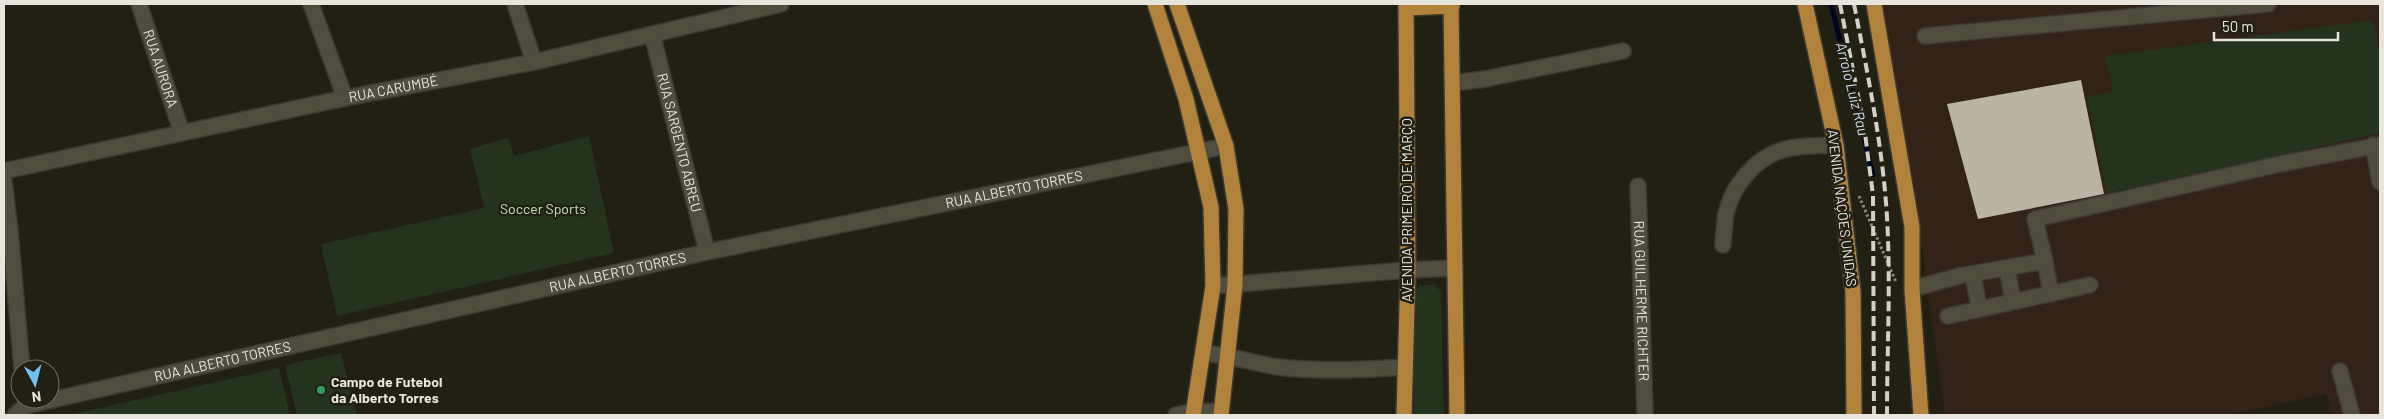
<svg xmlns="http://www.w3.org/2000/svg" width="2384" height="419" viewBox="0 0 2384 419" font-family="Barlow,sans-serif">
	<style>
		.commercial { fill: #322218 }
		.green { fill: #23331d }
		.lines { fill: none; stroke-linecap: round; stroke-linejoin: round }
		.stream { stroke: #010720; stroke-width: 5 }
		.building { fill: #b9b4a5 }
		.minor-casing { stroke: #3c3931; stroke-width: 18 }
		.major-casing { stroke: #3c3931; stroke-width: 18 }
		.path { stroke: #8a877d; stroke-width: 3; stroke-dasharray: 2.5 2.5; stroke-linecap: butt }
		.minor { stroke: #504c3e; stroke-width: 15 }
		.major { stroke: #b1823c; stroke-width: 15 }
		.rail { stroke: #d3d0c8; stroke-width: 4; stroke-dasharray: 10 5; stroke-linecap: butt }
		.leisure-dot { fill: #2e9e5b; stroke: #221f13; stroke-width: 2 }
		.labels { text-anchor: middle; stroke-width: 5; stroke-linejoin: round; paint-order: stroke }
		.street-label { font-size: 14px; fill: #e8e5dd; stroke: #221f13 }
		.park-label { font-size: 14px; fill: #bfe7b0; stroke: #221f13 }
		.poi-label { font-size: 14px; font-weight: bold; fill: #e8e5dd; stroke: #221f13; text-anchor: start }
		.water-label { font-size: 15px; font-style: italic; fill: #d1def5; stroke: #221f13 }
	</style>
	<rect width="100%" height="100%" fill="#221f13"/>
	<path class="commercial" d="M1879,4H2380V415H2332L2326,394L2228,415H1945L1918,222Z"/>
	<path class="green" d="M2373,20L2380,53V133L2107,193L2087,96L2113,92L2105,56Z
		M589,136L614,253L337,316L321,244L484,208L470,149L508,138L514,156Z
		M1435,284L1441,292L1444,415H1414V296L1419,286Z
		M341,353L357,415H297L285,365Z
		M279,368L290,415H68Z"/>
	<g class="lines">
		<path class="stream" d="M1831,4L1873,175"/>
	</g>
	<path class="building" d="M2081,80L2104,194L1978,219L1947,104Z"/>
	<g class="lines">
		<defs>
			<g id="minor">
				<path id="s1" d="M139,4L182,133"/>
				<path d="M311,4L345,98"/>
				<path d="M515,4L534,62"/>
				<path id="s2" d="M652,34L707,252"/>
				<path d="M1925,36L2268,4"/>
				<path d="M1453,83L1485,79L1623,51"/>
				<path d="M2373,145L2380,182"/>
				<path id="s3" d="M4,171L345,98L534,62L781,4"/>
				<path d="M4,181L10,231L22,369"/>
				<path id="s4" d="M1638,186L1645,415"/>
				<path d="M1723,245C1724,235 1724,224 1726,214C1732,185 1757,156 1786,149C1802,145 1819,146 1836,145"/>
				<path d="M2045,261L2051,294"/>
				<path d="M2007,269L2013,301"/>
				<path d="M1973,274L1979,308"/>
				<path d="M1213,286L1408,270L1455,268"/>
				<path d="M1912,289L1959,276L2045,261L2035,219L2280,164L2380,145"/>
				<path d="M1948,316L2090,285"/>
				<path d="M1203,353C1229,355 1253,363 1278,367C1320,372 1363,370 1405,367"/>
				<path d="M2340,371L2352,415"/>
				<path id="s5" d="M15,415L25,406L707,252L1226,146"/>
				<path d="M1176,415L1193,412L1221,411"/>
			</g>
			<path id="major" d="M1155,4L1186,99L1211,207L1213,286L1193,415
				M1177,4L1226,146L1236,209L1235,285L1221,415
				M1451,4L1457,415
				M1805,4L1836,145L1853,292L1854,415
				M1874,4L1912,227V289L1921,415
				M1406,8L1452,6
				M1404,415L1408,270L1406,4"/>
		</defs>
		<use href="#minor" class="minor-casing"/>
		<use href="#major" class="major-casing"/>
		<path class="path" d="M1859,196L1896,282"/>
		<use href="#minor" class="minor"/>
		<use href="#major" class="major"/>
		<path class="rail" d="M1840,4L1864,126L1873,195L1874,415
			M1854,4C1866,66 1879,128 1885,191C1892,265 1887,341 1887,415"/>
	</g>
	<circle class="leisure-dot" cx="321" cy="390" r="5"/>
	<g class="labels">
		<g class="street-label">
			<text dy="5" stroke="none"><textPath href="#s1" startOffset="68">RUA AURORA</textPath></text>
			<text dy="5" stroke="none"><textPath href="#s3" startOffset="398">RUA CARUMBÉ</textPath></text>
			<text dy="5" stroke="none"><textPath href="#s2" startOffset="112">RUA SARGENTO ABREU</textPath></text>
			<text dy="5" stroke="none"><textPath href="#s5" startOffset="1026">RUA ALBERTO TORRES</textPath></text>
			<text transform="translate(1842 208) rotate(83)" y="5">AVENIDA NAÇÕES UNIDAS</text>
			<text transform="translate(1407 210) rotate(-90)" y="5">AVENIDA PRIMEIRO DE MARÇO</text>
			<text dy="5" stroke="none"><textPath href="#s5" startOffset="621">RUA ALBERTO TORRES</textPath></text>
			<text dy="5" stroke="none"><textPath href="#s4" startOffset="115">RUA GUILHERME RICHTER</textPath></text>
			<text dy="5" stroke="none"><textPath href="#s5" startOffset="216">RUA ALBERTO TORRES</textPath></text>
		</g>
		<g class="park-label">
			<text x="543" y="214">Soccer Sports</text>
		</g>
		<g class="poi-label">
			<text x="331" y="387">Campo de Futebol<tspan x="331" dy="16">da Alberto Torres</tspan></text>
		</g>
		<g class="water-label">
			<text transform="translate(1852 89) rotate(76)" y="5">Arroio Luiz Rau</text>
		</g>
	</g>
	<rect width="2384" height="419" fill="none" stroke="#e8e5dd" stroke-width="10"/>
	<g transform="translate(35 384) rotate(173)"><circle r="24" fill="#221f13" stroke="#716e64"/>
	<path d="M0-4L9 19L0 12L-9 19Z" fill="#70c1f4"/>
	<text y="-8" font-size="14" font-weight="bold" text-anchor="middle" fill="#e8e5dd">N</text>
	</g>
	<path d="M2214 32v8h124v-8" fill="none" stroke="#e8e5dd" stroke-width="2.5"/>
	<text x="2222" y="32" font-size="15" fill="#e8e5dd" stroke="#221f13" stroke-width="4" paint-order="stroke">50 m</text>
</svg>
